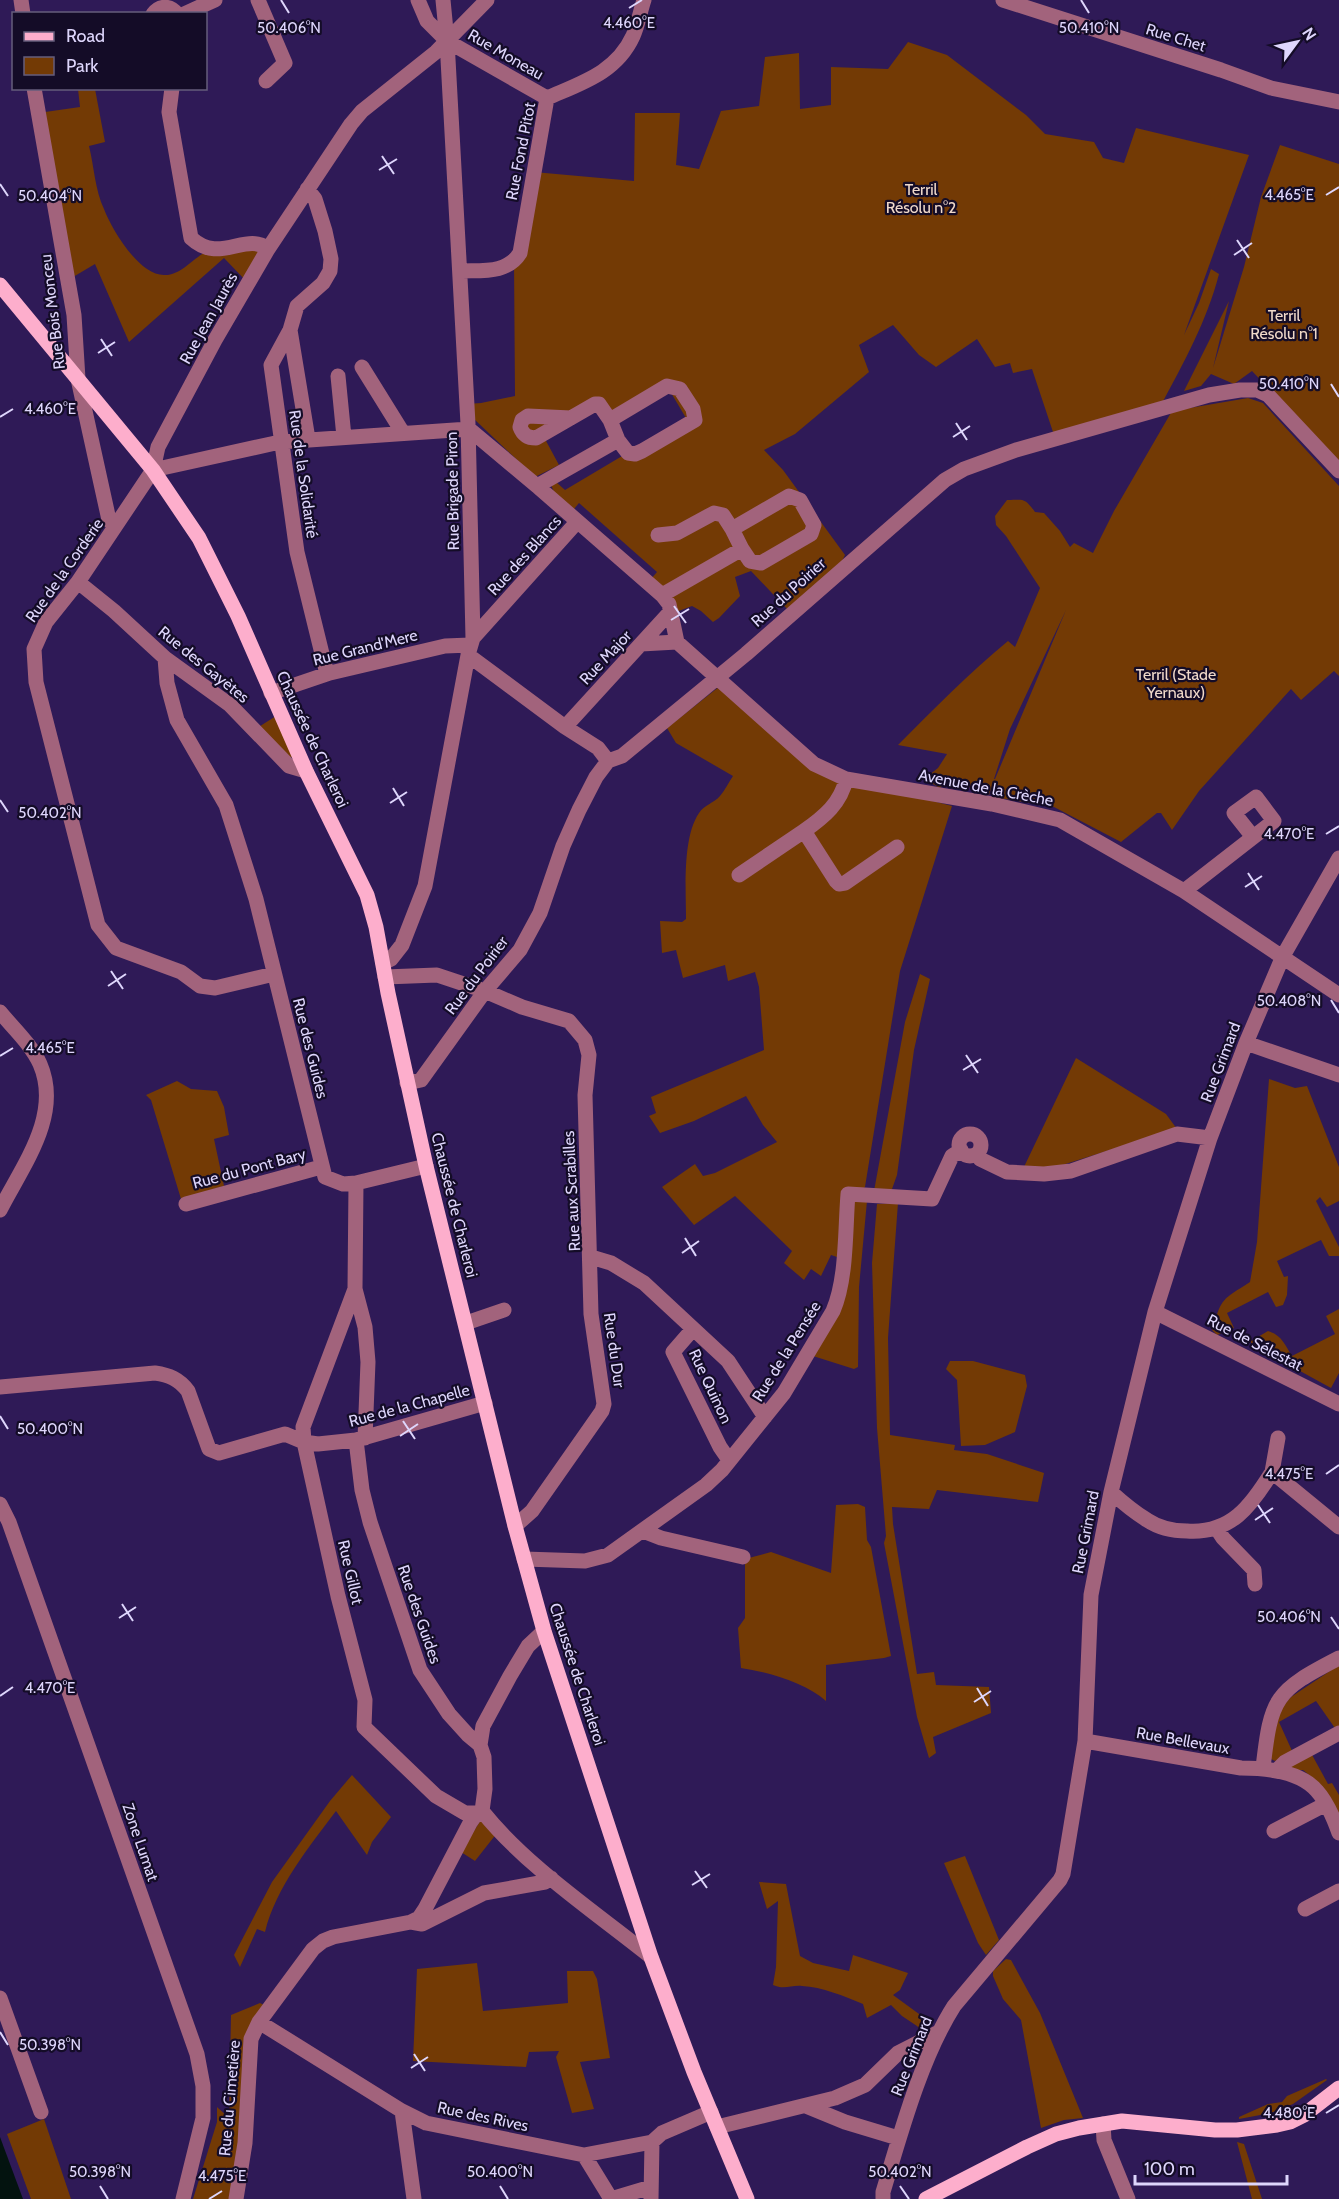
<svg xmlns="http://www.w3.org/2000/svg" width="1339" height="2199" viewBox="0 0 1339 2199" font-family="Cabin,sans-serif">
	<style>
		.green { fill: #733a05; fill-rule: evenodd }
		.water { fill: #03130f }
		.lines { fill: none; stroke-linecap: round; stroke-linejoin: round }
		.minor { stroke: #a2637c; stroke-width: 15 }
		.major { stroke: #fdaecc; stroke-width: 15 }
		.ticks { fill: none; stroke: #ded6fc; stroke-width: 2 }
		.labels { text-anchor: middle; stroke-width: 4.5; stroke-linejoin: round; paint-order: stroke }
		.street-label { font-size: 16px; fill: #ded6fc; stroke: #140c27 }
		.park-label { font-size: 16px; fill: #f0d9ca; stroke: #140c27 }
		.ticks-label { font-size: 15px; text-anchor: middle; fill: #ded6fc; stroke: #140c27; stroke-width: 4.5; stroke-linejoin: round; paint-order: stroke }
	</style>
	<rect width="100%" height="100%" fill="#2f1a57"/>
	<path class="green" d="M908,42L947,55L1026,115L1045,134L1094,142L1103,158L1124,163L1136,128L1249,155L1184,335L1199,303L1211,269L1219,274C1207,321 1183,364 1160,407L1055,438L1032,369L1013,373L1010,363L995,367L977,339L936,367L919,355L893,325L859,345L869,372L795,434L764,450L783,470L845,555L839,567L788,610L751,571L735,577L740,596L719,618L713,622L701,611L692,606L676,612L650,580L657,572L579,503L574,509L554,492L551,485L556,482L565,490L686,418L667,386L614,413L606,405L545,439L559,465L535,477L473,418L467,404L481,403L515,396L514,261L534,172L634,181L635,113H680L676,165L699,169L721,111L759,106L765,57L799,53L800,109L831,105V67L888,69Z
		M78,89H95L105,142L89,146C94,166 95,190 104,209C112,230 139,275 164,275C183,276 196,253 213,249C229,246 248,246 264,245L248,283L224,258L129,342L95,264L68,280L38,113L80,107Z
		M1280,145L1339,164V462L1252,371L1234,384L1211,374L1201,386L1184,391L1229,301L1213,368L1244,267L1261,197Z
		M1248,398L1263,403L1339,486V676L1334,671L1301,700L1291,689L1199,791L1172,830L1161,813H1157L1121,842L1054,807L994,797L999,793L991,789L989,795L949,779L940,788L924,779L938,768L947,754L898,745C934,709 969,673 1008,641L1015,647L1040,588L1006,536L996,525L995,516L1007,500C1024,500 1024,497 1035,512L1044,513L1060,531L1070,547L1074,543L1093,553L1114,511L1172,411ZM1066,610L995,779H994L1010,729Z
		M720,686L832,775L952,806L900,971L865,1187L848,1198L867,1201L859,1287L858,1367L854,1369L813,1356L843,1259L831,1255L821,1276L811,1269L804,1280L784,1263L792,1251L735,1196L694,1225L662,1187L695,1164L703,1176L715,1173L777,1142L763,1125L746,1096L694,1121L660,1133L649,1116L656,1113L651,1097L764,1050L759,987L755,972L728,981L725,965L683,978L676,950L662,953L660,921L682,922L686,919C686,890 682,838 699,813C704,805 714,803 720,796C725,790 729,782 733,776L676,743L667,728Z
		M276,716L293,757L285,759L257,728Z
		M920,974L930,979L914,1050L897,1175L892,1189L874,1191L905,1022Z
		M1076,1058L1166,1114L1177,1129L1059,1166L1023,1169Z
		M1269,1079L1295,1088L1307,1086L1339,1167V1201L1327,1207L1320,1197L1316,1201L1339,1247V1256H1329L1321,1240L1277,1261L1284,1277L1288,1276L1287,1295L1283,1305L1276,1307L1268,1292L1227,1313L1234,1328L1217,1335L1212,1330C1222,1297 1222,1300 1250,1282L1257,1242Z
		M177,1081L191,1089L217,1091L224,1107L229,1135L214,1139L224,1186L181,1199L151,1100L146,1095Z
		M898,1203L888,1338L890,1435L955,1445L954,1450L987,1454L1044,1473L1038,1502L937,1490L929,1509L892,1507L893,1524L917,1674L934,1672L936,1685L989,1687L991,1713L933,1737L936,1753L929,1758L917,1717L884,1543L886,1536L877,1428L872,1263L877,1204Z
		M1339,1309V1373L1331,1388L1251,1344V1341L1268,1331C1282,1335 1285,1345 1292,1356L1335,1334L1326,1316Z
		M950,1361H973L1025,1375L1027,1386L1015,1432L985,1445L961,1446L957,1380L946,1369Z
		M858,1504L865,1507L867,1540L871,1547L891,1656L884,1658L826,1665V1701C806,1683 768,1672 741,1668L738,1628L745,1618V1559L771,1552L831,1573L836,1505Z
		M1339,1665V1731H1337L1316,1701L1279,1722L1293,1753L1275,1761L1269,1758L1277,1713L1291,1697Z
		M1311,1753L1328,1784L1332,1783L1339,1795V1816L1319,1783L1303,1770H1292L1289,1763Z
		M352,1775L391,1817L372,1842L367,1855L336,1811C309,1847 276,1887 265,1932L257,1929L240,1967L234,1955L272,1882L330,1801Z
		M482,1818L497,1833L475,1861L461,1852Z
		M965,1856L999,1940L986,1955L978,1943L944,1863Z
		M759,1882L786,1884L800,1956L813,1963L849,1971L853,1955L908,1973L900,1990L893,1995L930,2022L922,2032L917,2026L902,2016L891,2005L867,2018L863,2004C844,1996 822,1987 802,1986C791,1985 784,1990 773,1985L776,1967L778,1901L767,1909Z
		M1006,1959L1011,1960L1040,2013L1083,2118L1064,2120L1041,2128L1021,2020L1003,1999L993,1976V1971Z
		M477,1963L483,2011L568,2003L567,1971H593L597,1979L610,2058L580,2062L594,2109L572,2113L556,2057L559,2051L529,2052L526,2067L413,2061L417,1969Z
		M260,2003L268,2007L250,2029L236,2199H193L217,2122V2107L229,2118L231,2015Z
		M1326,2079L1327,2080L1293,2104L1271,2113L1239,2119V2117L1268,2104L1282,2102L1287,2096Z
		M44,2119L71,2199H31L7,2134Z
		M1237,2142L1244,2144L1262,2199H1252Z"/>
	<path class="water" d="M0,2137L23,2199H0Z"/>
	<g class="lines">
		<path class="minor" d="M21,0L23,14
			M258,0L285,63L266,81
			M418,0L427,21L447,41L547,98
			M1003,0L1221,70L1271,88L1339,102
			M153,14C160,5 170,5 177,14
			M184,14L215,0
			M34,88L74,315L78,379L109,520L115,527
			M172,88L169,112L191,238C220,265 246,231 268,249
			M307,189L315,199L325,231L331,259L330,271L323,283L297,306L290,330L271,365L297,552L327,674
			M460,271C482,270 507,274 520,253L547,98C581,83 616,73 633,36C638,25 640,12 644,0
			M290,330L308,439
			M362,367L403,433
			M338,376L344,437
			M571,418L528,416L522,420L520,427C523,435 527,438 536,438L595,404H599L610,420
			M469,429L537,486L662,595L669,604L677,642
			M153,470L280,442L469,429
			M537,486L618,440L628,453L635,454L642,451L695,420L693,409L680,389L667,386L610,420L618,440
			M658,535L677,533L714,513L723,515L732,529
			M78,582L114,611L165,658L230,705L289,766L306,771
			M662,595L742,549L750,561L761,563L811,534L814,525L800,500L789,496L732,529L742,549
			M473,638L577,522
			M641,644L677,642L814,764L846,779L992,804L1060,820L1184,891L1339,995
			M468,655L565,727L598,748L608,761
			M165,658L167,683L177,720L226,805L256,899L325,1177L343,1184L356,1183L355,1289L365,1327L368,1362L365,1438
			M271,693L330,673L445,646L470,645
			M565,727L671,611
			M846,779C841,803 824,817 804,831L836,881L839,884L845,883L897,847
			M739,875L804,831
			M1184,891L1274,821L1256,797L1234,813L1253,837
			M383,963L391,959L402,945L425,886L468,655L473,638L468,424L447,41L443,0
			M274,974L215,988L200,986L181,972L116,948L98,925L36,682L34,649L46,622L78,582L153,470L158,447L215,340L268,249L351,124L362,111L436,52L487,0
			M385,977L437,975L485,991L522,1007L569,1021L585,1040L589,1055L585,1095L591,1314L604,1404L602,1411L532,1511L515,1526
			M0,1012C13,1028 31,1044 40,1064C62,1115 23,1165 0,1210
			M1246,1043L1339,1075
			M407,1083L421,1080L485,991L520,950L540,913L563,846L579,810L596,777L608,761L622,756L746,654L945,480L964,469L1016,450L1209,395L1240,390H1257L1268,395L1339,471
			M959 1145a11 11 0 1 1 22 0a11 11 0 1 1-22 0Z
			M977,1154L980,1159L1007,1172L1044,1174L1071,1171L1177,1134L1210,1138
			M356,1183L426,1166
			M186,1204L321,1167
			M591,1257L611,1263L644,1283L728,1361L765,1417
			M355,1289L303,1427L304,1442L338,1596L365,1700L364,1727L436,1796L465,1813H477
			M1155,1312L1339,1404
			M466,1323L504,1310
			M693,1329L673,1352L720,1447L729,1460
			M0,1387L155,1373C169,1375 179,1379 188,1391L209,1449L219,1453L285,1434L304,1442L318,1444L356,1440L485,1403
			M356,1440L362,1490L370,1522L420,1670L449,1714L468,1735L480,1745L484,1757L485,1789L482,1811C526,1866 595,1912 651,1957
			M1272,1472L1278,1438
			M1111,1492C1122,1502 1134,1512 1147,1520C1159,1528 1173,1531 1187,1531C1231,1534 1251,1506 1272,1472L1339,1527
			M0,1504L9,1522L33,1590L197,2054L203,2086V2118L183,2199
			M1217,1529L1223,1538L1254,1570L1255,1584
			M643,1531L661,1538L743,1557
			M524,1559L585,1561L608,1555L706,1485L722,1470L784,1393L833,1311C847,1279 845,1230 848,1194L932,1199L952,1156L961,1150
			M1085,1741L1241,1768C1265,1768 1300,1771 1317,1791C1327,1802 1334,1819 1339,1833
			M480,1745L483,1726L510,1676L528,1646L544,1631
			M1263,1768C1271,1697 1275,1691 1339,1658
			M1276,1771L1285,1762L1339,1733
			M1274,1831L1326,1804
			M1305,1909L1339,1891
			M411,1922L419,1918L425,1909L470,1823L477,1813L482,1811
			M0,1998L41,2112
			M259,2022L402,2111L426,2123L584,2155L652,2142
			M806,2106L845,2122L898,2138
			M402,2111L414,2199
			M1103,2124L1104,2140L1128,2199
			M717,2127L835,2098L865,2085L898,2053L937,2033
			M584,2155L611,2199L651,2187
			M236,2199L245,2143L251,2039L259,2022L313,1949L323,1941L333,1937L411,1922L422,1924L484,1893L545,1882L551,1878
			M651,2199L652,2142L662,2133L711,2112
			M883,2199V2192C901,2132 921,2058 954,2006L1060,1880L1063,1874L1085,1741L1091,1595L1111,1492L1155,1312L1210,1138L1246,1043L1283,956L1339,858"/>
		<path class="major" d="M0,285L153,470L199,538L238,616L306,771L367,895L376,927L388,993L426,1166L515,1526L544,1631L651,1957L694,2072L747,2199
			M926,2199L1027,2147L1056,2134L1079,2128L1122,2121L1215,2130H1237L1277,2125L1290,2122L1304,2115L1339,2088"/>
	</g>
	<path class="ticks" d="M281,0L289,13M1081,0L1089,13M629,8L642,0M382,156L394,174M379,170L397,159M0,184L8,196M1326,195L1339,187M1237,240L1249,258M1234,255L1252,243M101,339L112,356M98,353L115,342M1331,384L1339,397M0,417L13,409M956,423L967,440M953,437L970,426M674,606L686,623M671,620L689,609M393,788L404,806M0,800L8,812M390,803L407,792M1326,834L1339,826M1248,873L1259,890M1245,887L1262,876M111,971L123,989M108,986L126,974M1331,1000L1339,1013M966,1055L978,1073M0,1056L13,1048M963,1070L981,1059M685,1238L696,1256M682,1253L699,1241M0,1416L8,1429M403,1421L415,1439M400,1436L418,1424M1326,1474L1339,1465M1258,1505L1270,1523M1255,1520L1273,1508M122,1604L133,1621M1331,1617L1339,1629M119,1618L136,1607M977,1688L988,1706M0,1696L13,1687M974,1702L991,1691M695,1871L707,1888M692,1885L710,1874M0,2032L8,2045M414,2054L425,2071M411,2068L428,2057M1326,2113L1339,2105M100,2186L108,2199M500,2186L508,2199M900,2186L909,2199M209,2199L222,2191"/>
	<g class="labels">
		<g class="street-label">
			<text transform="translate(1176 37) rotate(17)" y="6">Rue Chet</text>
			<text transform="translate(506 54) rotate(30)" y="6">Rue Moneau</text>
			<text transform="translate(520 151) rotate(-79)" y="6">Rue Fond Pitot</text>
			<text transform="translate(52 312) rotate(-97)" y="6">Rue Bois Monceu</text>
			<text transform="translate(208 318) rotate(-61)" y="6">Rue Jean Jaurès</text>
			<text transform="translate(304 474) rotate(82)" y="6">Rue de la Solidarité</text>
			<text transform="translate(452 491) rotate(-91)" y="6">Rue Brigade Piron</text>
			<text transform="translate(524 555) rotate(-48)" y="6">Rue des Blancs</text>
			<text transform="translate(64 570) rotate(-55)" y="6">Rue de la Corderie</text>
			<text transform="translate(788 592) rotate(-42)" y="6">Rue du Poirier</text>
			<text transform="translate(365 647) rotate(-14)" y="6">Rue Grand'Mere</text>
			<text transform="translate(605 657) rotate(-47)" y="6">Rue Major</text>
			<text transform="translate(204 664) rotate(39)" y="6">Rue des Gayètes</text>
			<text transform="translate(313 739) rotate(65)" y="6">Chaussée de Charleroi</text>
			<text transform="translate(986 787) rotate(11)" y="6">Avenue de la Crèche</text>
			<text transform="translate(476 975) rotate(-53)" y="6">Rue du Poirier</text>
			<text transform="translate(311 1048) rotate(76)" y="6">Rue des Guides</text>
			<text transform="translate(1220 1062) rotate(-69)" y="6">Rue Grimard</text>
			<text transform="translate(249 1168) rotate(-15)" y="6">Rue du Pont Bary</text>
			<text transform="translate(571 1191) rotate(-93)" y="6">Rue aux Scrabilles</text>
			<text transform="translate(455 1205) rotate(76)" y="6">Chaussée de Charleroi</text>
			<text transform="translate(1255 1342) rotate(27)" y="6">Rue de Sélestat</text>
			<text transform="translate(615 1350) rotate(82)" y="6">Rue du Dur</text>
			<text transform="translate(786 1351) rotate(-58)" y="6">Rue de la Pensée</text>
			<text transform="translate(711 1386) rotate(65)" y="6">Rue Quinon</text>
			<text transform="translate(409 1405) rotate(-15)" y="6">Rue de la Chapelle</text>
			<text transform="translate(1085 1532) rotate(-79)" y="6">Rue Grimard</text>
			<text transform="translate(351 1572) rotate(77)" y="6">Rue Gillot</text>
			<text transform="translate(420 1614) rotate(71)" y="6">Rue des Guides</text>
			<text transform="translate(578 1674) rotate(72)" y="6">Chaussée de Charleroi</text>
			<text transform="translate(1183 1740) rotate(10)" y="6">Rue Bellevaux</text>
			<text transform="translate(141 1842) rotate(71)" y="6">Zone Lumat</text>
			<text transform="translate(911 2056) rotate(-68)" y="6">Rue Grimard</text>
			<text transform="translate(229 2098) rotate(-85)" y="6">Rue du Cimetière</text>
			<text transform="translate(483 2116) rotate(12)" y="6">Rue des Rives</text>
		</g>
		<g class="park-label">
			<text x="921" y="195">Terril<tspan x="921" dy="18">Résolu n°2</tspan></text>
			<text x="1284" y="321">Terril<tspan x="1284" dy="18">Résolu n°1</tspan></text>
			<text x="1176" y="680">Terril (Stade<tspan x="1176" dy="18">Yernaux)</tspan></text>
		</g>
	</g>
	<g class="ticks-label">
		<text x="629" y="28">4.460°E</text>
		<text x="289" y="33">50.406°N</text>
		<text x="1089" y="33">50.410°N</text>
		<text x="1289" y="200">4.465°E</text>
		<text x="50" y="201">50.404°N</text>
		<text x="1289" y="389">50.410°N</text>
		<text x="50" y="414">4.460°E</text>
		<text x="50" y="818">50.402°N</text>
		<text x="1289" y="839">4.470°E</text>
		<text x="1289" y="1006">50.408°N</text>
		<text x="50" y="1053">4.465°E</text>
		<text x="50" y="1434">50.400°N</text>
		<text x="1289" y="1479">4.475°E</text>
		<text x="1289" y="1622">50.406°N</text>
		<text x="50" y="1693">4.470°E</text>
		<text x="50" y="2050">50.398°N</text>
		<text x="1289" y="2118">4.480°E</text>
		<text x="100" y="2177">50.398°N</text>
		<text x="500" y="2177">50.400°N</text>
		<text x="900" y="2177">50.402°N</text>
		<text x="222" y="2181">4.475°E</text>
	</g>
	<rect x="12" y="12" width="195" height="78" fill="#140c27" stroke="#655d7c" stroke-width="1.5"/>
	<rect x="24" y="32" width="30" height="9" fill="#fdaecc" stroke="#655d7c" stroke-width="1.5"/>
	<text x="66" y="42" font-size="18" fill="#ded6fc">Road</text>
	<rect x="24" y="57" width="30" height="18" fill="#733a05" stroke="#655d7c" stroke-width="1.5"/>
	<text x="66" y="72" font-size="18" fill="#ded6fc">Park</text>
	<g transform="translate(1297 42) rotate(57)" stroke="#140c27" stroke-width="4.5" paint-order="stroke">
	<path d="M0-4.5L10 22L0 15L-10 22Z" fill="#ded6fc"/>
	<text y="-9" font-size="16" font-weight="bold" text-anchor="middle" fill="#ded6fc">N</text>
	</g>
	<path d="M1135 2175v9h152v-9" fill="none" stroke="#ded6fc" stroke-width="3"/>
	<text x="1144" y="2175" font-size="18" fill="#ded6fc" stroke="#140c27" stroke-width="4.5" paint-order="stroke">100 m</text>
</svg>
